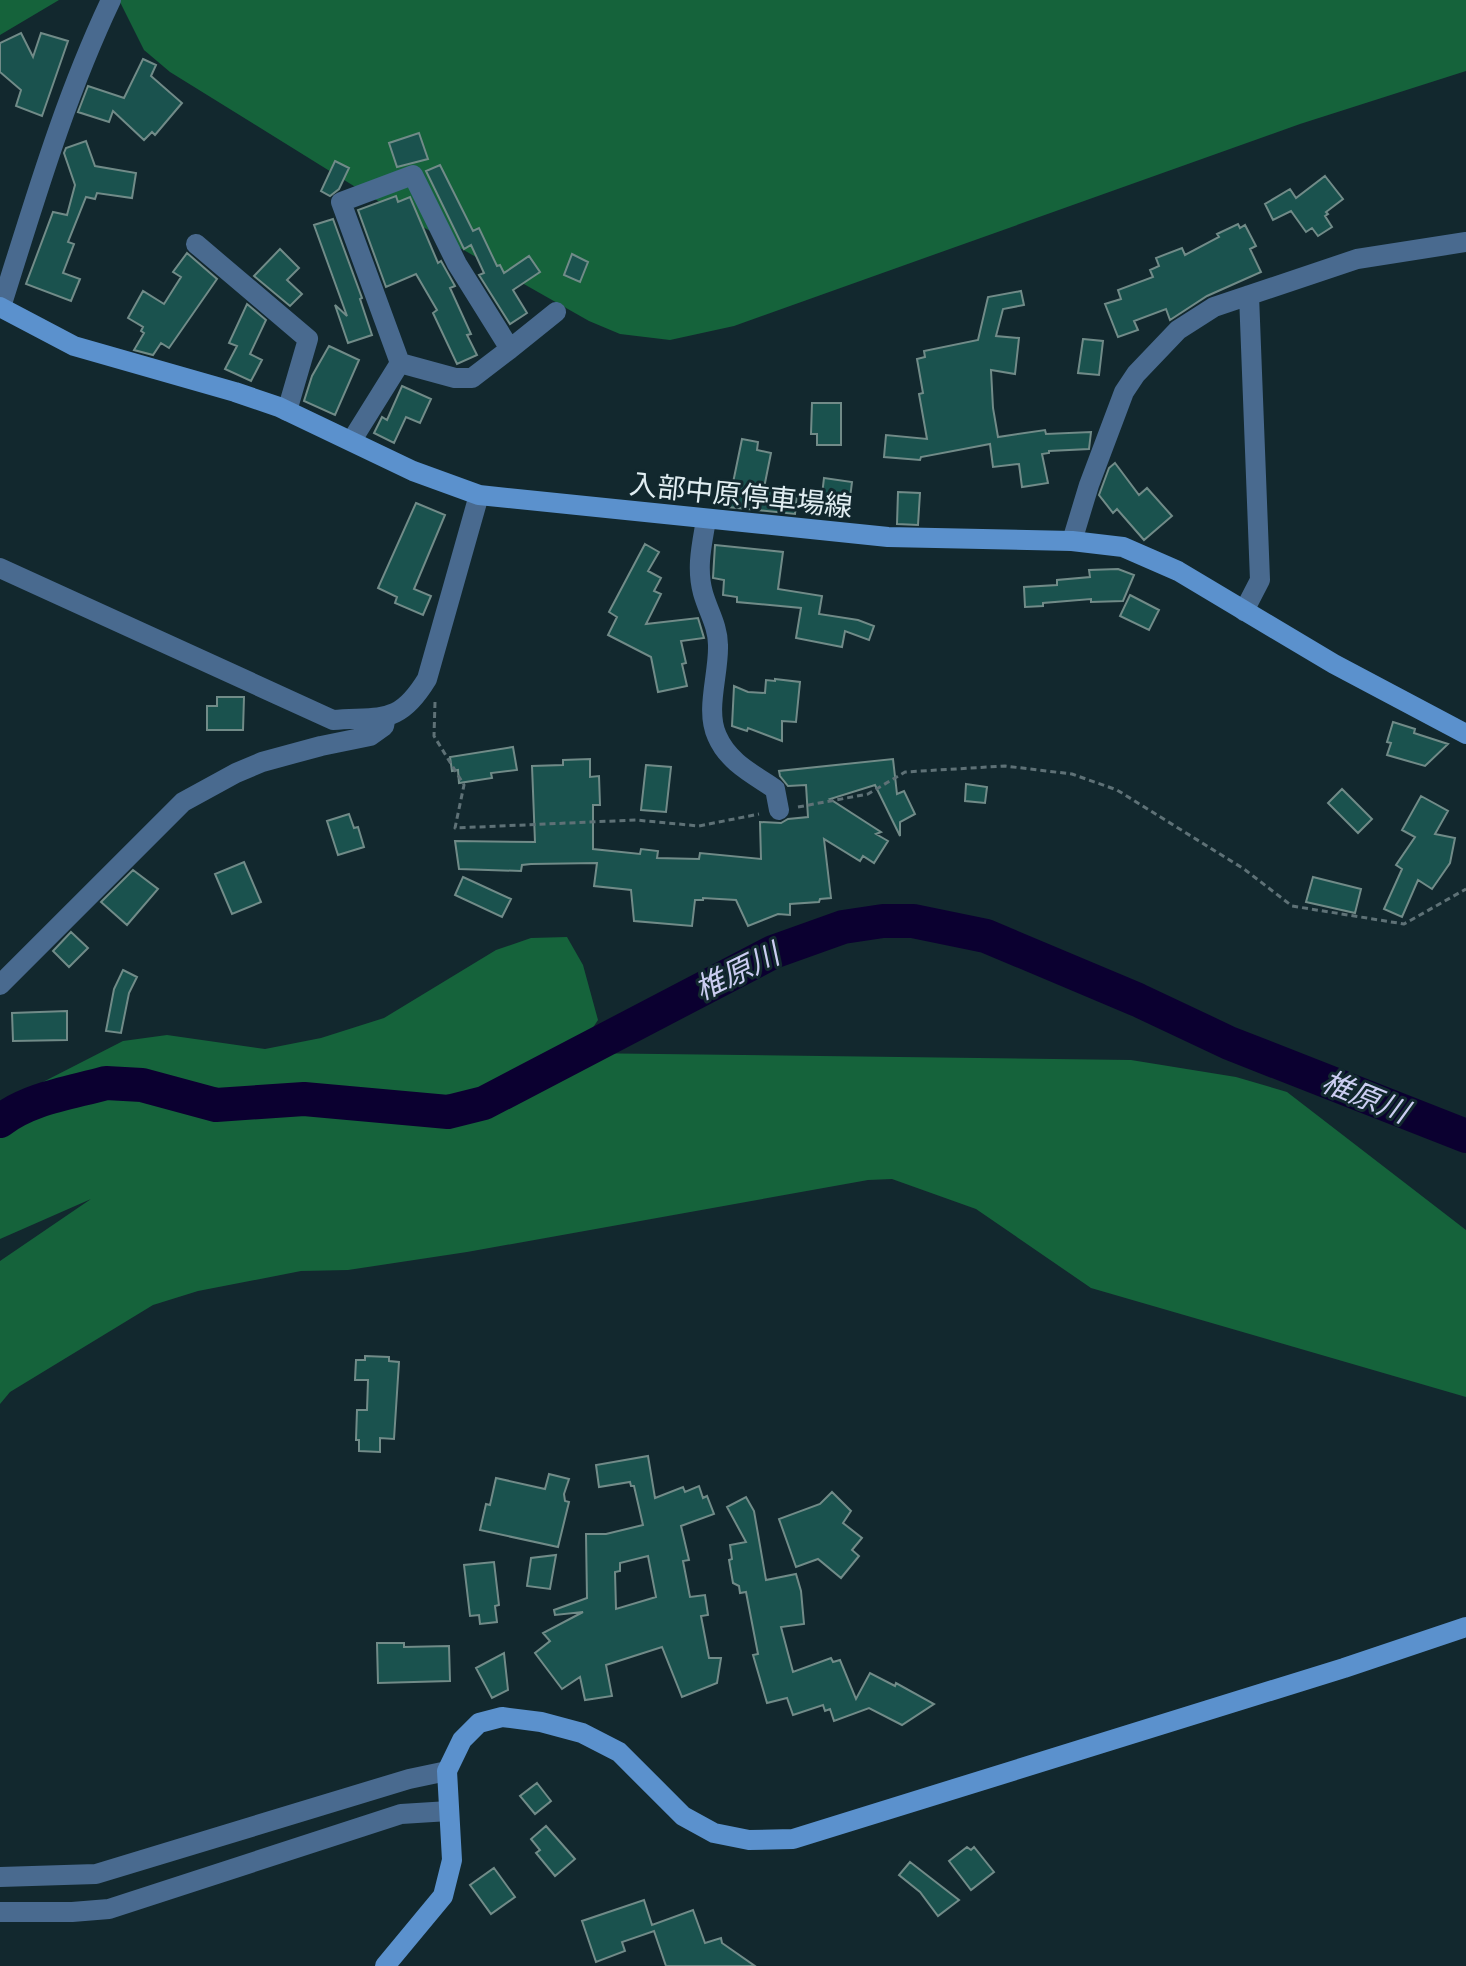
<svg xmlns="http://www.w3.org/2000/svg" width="1466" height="1966" viewBox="0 0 1466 1966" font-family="Commissioner,'Noto Sans JP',sans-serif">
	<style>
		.forest { fill: #15633b }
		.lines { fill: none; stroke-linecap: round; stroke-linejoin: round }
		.river { stroke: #0b0030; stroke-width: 34 }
		.building { fill: #1a524e; stroke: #718b88; stroke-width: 2; fill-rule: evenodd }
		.path { stroke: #5e7176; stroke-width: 3; stroke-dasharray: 6 4; stroke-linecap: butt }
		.street { stroke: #496a8f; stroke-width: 20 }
		.secondary { stroke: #5b91cd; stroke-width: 20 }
		.labels { text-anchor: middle; stroke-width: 6; stroke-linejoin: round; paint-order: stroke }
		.street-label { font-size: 28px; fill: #e0edf1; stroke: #12282e }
		.water-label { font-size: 30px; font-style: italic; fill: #cbcdf1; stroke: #12282e }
	</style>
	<rect width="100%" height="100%" fill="#12282e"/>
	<path class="forest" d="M0,0H59L0,35Z
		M119,0H1466V71L1300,124L734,326L670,340L620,334L589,321L386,206L170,72L144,50Z
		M567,937L583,965L598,1020L576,1053L1131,1060L1236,1077L1287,1092L1466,1230V1397L1091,1288L976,1209L892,1179L868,1180L467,1252L348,1270L301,1271L198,1291L153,1305L10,1392L0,1404V1261L91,1199L0,1239V1104L123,1041L167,1035L265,1049L321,1038L384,1018L496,950L531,938Z"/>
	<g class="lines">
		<path class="river" d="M0,1121C30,1098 70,1093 106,1083L142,1085L216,1105L304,1099L448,1112L484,1103L773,952L843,927L883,921H913L986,936L1138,1000L1229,1043L1466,1136"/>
	</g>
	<path class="building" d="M21,33L33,57L41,33L68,41L42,116L16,106L21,90L0,72V43Z
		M143,59L156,65L151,76L182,103L155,135L152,132L144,140L113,111L109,122L78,112L88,86L124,98Z
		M419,133L428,159L397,167L389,143Z
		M86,141L95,166L136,173L132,198L97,193L95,199L86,197L68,242L74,244L63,273L80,279L71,301L26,284L53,212L67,215L75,185L64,153L66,148Z
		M335,161L349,168L339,189L330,196L321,191Z
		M440,165L473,231L479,228L497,266L500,265L504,273L529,256L540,272L513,290L527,313L510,324L479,275L484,273L471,245L464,249L426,171Z
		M1325,176L1343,199L1326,212L1328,214L1325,216L1332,227L1318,236L1312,228L1306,232L1291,211L1273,220L1265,204L1290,189L1296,198Z
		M396,196L398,202L410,197L438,263L441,261L455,286L450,288L471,334L467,335L477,355L457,364L433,313L437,310L416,274L386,287L358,210Z
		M333,219L362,298L360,299L372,335L348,343L335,305L347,316L314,225Z
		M1238,224L1240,228L1245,225L1256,246L1250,249L1261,272L1207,296L1170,320L1166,309L1134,321L1138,330L1118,337L1105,304L1121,299L1118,290L1153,277L1150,270L1159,266L1156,258L1182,248L1185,255L1219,237L1217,234Z
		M280,249L299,268L287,280L302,294L290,306L254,276Z
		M187,253L217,279L169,348L161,343L153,355L134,350L144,333L141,331L143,327L128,318L143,291L164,304L181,277L173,272Z
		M572,254L588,262L580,282L564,275Z
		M1021,291L1024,305L1003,309L996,336L1019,338L1015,374L991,370L993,408L998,437L1045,430L1046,434L1091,432L1089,449L1049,451V453L1042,454L1048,483L1022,487L1019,464L993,467L990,444L921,457L920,460L884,457L886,435L927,439L919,394L923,393L917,359L925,357L924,351L978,340L988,297Z
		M247,304L266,320L250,354L262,360L251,381L225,369L237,346L229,343Z
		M1083,339L1103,341L1099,375L1078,373Z
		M329,346L359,360L335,415L304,401L312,376Z
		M402,386L431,399L420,423L406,417L394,443L374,433L382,417L387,420Z
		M812,403H841V445H817V434H811Z
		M742,439L758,442L757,450L771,453L764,488L797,492L795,514L728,507Z
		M1115,463L1139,495L1147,488L1172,516L1144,540L1117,509L1113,513L1099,495L1109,468Z
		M824,478L852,482L850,498L822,495Z
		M898,492L920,493L918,525L897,524Z
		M416,503L445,515L414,589L431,596L423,615L395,603L397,597L378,588Z
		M645,544L659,552L648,571L661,578L654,591L661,594L646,624L698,618L704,638L681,641L686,663L682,664L687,686L658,692L651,657L608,635L617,617L609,612Z
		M715,545L783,552L778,589L822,596L819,614L858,620L874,626L869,640L845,631L842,647L796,638L801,608L737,602V597L723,595L724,580L713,578Z
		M1118,569L1134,575L1123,601L1091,602V599L1043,603V606L1025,607L1024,587L1057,585V580L1090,577L1089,570Z
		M1130,595L1159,610L1149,630L1120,616Z
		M775,679L800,682L796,722L782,721V741L748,728L747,731L732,726L734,686L748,692L765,693L766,680L775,681Z
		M217,697H244L243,730H207V706H217Z
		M1393,722L1415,729L1414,733L1448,744L1425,766L1387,755L1391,743L1387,742Z
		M513,747L517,770L491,773L492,778L459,783L458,770L452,771L450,757Z
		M590,759V777L599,776L600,805H593V849L640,854L641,849L658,851L657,858L699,859L700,853L761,859L760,822L781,823L788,819L808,817L806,785L788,786L780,776L779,771L893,759L897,794L904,791L915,814L900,822V836L875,785L830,799L881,832L876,834L888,841L874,863L863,856L860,861L824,839L831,898L820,899L819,902L790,904V915L778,914L748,926L736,900L703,898V900H695L692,926L634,921L631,890L594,886L597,863L531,864L522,865L521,871L459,869L455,841L535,842L532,766L563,765V760Z
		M646,765L671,767L666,812L641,810Z
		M966,784L987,787L985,803L965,801Z
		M1342,789L1372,819L1358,833L1328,803Z
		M1421,796L1448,811L1435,834L1455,838L1450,863L1432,889L1418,880L1402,917L1384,909L1402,869L1396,865L1415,837L1402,830Z
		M349,814L354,828L358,827L364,847L338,855L327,821Z
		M244,862L261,902L232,914L215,874Z
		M133,870L158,889L127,925L101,902Z
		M463,877L511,899L502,917L455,895Z
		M1313,877L1361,889L1355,913L1306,902Z
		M71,932L88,948L69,967L53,951Z
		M123,970L137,977L129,993L121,1033L106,1031L114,989Z
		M67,1011V1040L13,1041L12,1013Z
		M365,1356L389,1357V1361L399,1362L394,1439L380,1438V1452L359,1451V1440H356L357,1410H367L368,1380H355L356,1360H365Z
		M648,1456L655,1498L683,1487L685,1492L699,1486L703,1498L707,1496L714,1514L681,1526L689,1560L683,1561L690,1597L705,1595L708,1615L701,1616L709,1658H721L717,1683L682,1697L662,1647L606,1665L612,1696L585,1700L580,1677L562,1689L535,1653L550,1641L543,1633L583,1612L555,1615L554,1610L587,1598L586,1534H606L643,1525L634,1486H631L630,1482L599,1487L596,1465ZM648,1556L656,1597L616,1609L615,1572L620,1571V1563Z
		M549,1474L569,1479L564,1494L565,1501L569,1502L558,1547L480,1530L486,1504L490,1505L496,1478L545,1489Z
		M832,1492L851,1511L843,1523L862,1538L852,1550L859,1556L841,1578L818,1559L796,1567L779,1519L820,1504Z
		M746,1497L754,1511L766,1580L796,1574L801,1591L804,1624L781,1627L793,1672L831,1658L833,1662L840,1660L856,1699L870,1673L895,1686L896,1683L934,1704L902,1725L869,1708L834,1721L830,1709L825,1711L823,1705L793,1715L787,1698L767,1703L753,1655L758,1654L746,1592L740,1593L739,1586L733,1583L729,1560L732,1559L730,1545L746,1542L727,1507Z
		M556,1555L550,1589L527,1586L531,1558Z
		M494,1562L499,1605L495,1606L497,1622L480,1624L479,1615L470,1616L464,1565Z
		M377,1643H404V1647L449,1646L450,1681L378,1683Z
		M504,1653L508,1690L492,1698L476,1668Z
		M537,1783L551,1801L535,1814L520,1796Z
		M546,1826L575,1859L555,1876L536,1853L540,1850L531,1839Z
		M967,1847L971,1850L974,1847L994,1872L971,1890L949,1861Z
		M910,1862L959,1900L938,1916L920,1892L899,1875Z
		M494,1868L515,1897L491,1914L470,1885Z
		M644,1900L652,1925L693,1910L705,1943L721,1938L722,1943L755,1966H666L654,1931L622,1942L625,1951L596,1962L582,1921Z"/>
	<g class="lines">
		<path class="path" d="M435,702L434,736L464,785L455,828L636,820L699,826L759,814
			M798,807L868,794L905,772L1005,766L1072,774L1117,790L1244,869L1292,906L1404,924L1466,889"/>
		<path class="street" d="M196,244L308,339L287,411
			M1,307C34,203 64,99 111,0
			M510,349L556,312
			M352,440L400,363L341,202L413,175L457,264L510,349L472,378H455L400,363
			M706,520C702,544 696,568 703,593C708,611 718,626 718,645C719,674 705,710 717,736C728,762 753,774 775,789L779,810
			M1072,541L1089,485L1124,392L1136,374L1178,330L1214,307L1357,259L1466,242
			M0,568L333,720C383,716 399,725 427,679L479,495
			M1244,611L1260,580L1249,295
			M0,985L183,802L236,773L262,762L321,746L370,736L384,726L386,716
			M0,1877L96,1874L409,1779L447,1771
			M0,1912H72L109,1909L401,1814L449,1811"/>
		<path class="secondary" d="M0,307L74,346L235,392L279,407L413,471L479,495L888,537L1072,541L1123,547L1178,571L1334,664L1466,734
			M385,1966L443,1896L452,1860L447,1771L462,1740L479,1723L502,1717L541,1722L582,1733L619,1752L683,1816L714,1833L749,1840L793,1839L1344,1668L1466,1627"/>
	</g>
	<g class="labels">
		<g class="street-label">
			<text transform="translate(741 495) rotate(6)" y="10">入部中原停車場線</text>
		</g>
		<g class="water-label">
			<text transform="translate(737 972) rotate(-26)" y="10">椎原川</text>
			<text transform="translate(1365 1097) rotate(22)" y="10">椎原川</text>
		</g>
	</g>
</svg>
